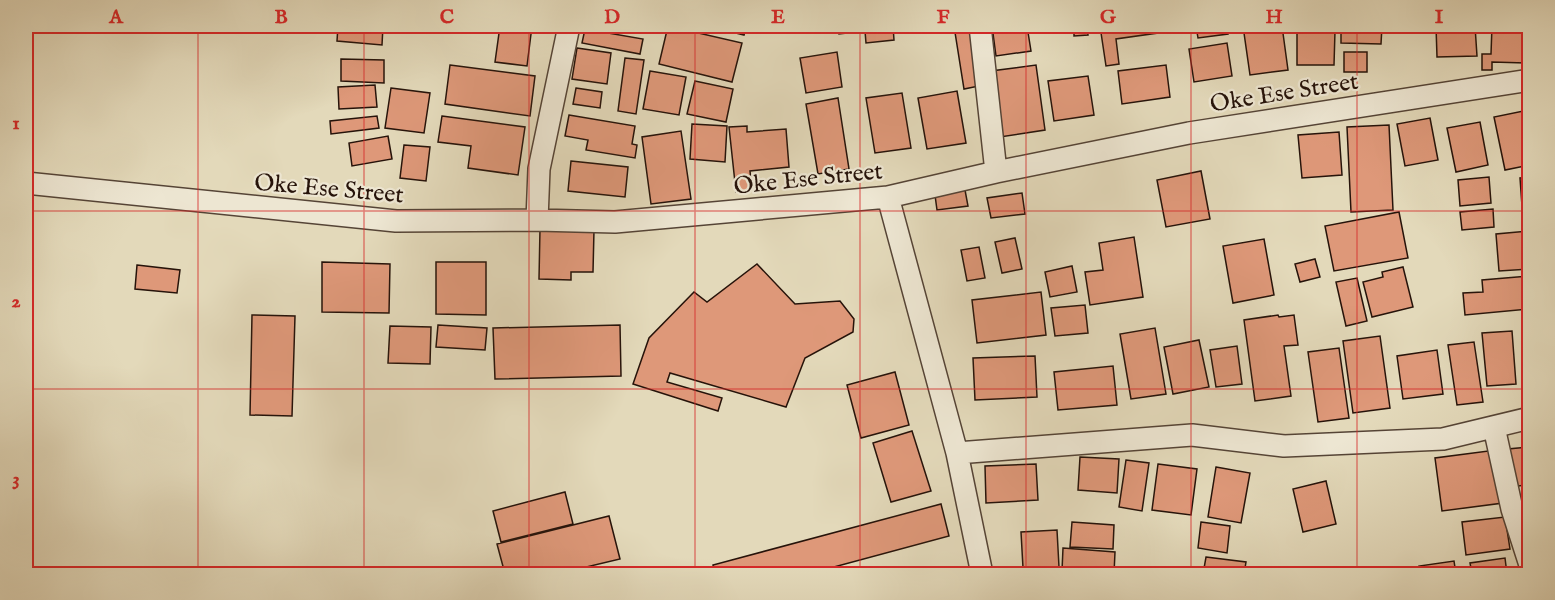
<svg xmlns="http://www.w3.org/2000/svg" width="1555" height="600" viewBox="0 0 1555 600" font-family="'IM FELL English',serif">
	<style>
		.building { fill: #de9879; stroke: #26130a; stroke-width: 1.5 }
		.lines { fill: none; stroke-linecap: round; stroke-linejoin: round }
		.street-casing { stroke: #554436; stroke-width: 24 }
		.street { stroke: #ede6d2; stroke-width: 21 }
		.grid { fill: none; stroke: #d62828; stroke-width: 1.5; stroke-opacity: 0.55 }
		.labels { text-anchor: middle; stroke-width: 4.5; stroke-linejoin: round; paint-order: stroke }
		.street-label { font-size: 24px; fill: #26130a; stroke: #ede6d2 }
		.neatline { fill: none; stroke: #d62828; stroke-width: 2 }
		.grid-label { font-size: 20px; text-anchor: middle; font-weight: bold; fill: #d62828 }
	</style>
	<rect width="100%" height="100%" fill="#e3d9ba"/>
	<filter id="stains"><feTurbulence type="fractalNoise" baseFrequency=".00333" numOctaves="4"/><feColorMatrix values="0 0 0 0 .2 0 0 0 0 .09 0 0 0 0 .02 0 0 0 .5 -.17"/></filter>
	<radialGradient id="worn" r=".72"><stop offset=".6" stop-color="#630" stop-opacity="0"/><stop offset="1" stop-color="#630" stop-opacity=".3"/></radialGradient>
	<path class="building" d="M338,26H383L382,45L337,41Z
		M500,26H532L527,66L495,62Z
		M668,26L742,43L732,82L659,64Z
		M708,26H747L744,35Z
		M838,26H893L894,40L866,43L865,31L839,34Z
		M954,26H969L979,86L964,89Z
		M992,26H1027L1031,51L996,56Z
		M1074,26H1087L1088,35L1074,36Z
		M1100,26H1164L1165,32L1116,39L1119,64L1106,66Z
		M1196,26H1227L1228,34L1198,38Z
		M1243,26H1282L1288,70L1250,75Z
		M1341,26H1382L1381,44L1341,43Z
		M1436,26H1475L1477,56L1437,57Z
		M1492,26H1529L1528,63L1492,62V70H1482V54H1491Z
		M585,29L643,39L640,54L582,43Z
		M1297,31H1335L1334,65H1297Z
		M1227,43L1232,76L1194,82L1189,49Z
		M577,48L611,53L607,84L572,79Z
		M837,52L842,87L806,93L800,58Z
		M1344,52H1367V72H1344Z
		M625,58L644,60L636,114L618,111Z
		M341,59L384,60V83L341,81Z
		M450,65L535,76L530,116L445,104Z
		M1036,65L1045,130L1000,137L991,71Z
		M1166,65L1170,97L1122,104L1118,71Z
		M650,71L686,77L679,115L643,109Z
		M1088,76L1094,115L1054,121L1048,81Z
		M695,81L733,89L726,122L687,114Z
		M375,85L377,107L339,109L338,87Z
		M391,88L430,93L424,133L385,128Z
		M576,88L602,92L600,108L573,104Z
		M957,91L966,143L927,149L918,98Z
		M902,93L911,148L875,153L866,98Z
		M838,98L849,169L818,174L806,104Z
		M1528,110L1530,120V165L1505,170L1494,117Z
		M569,115L635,126L632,144L637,145L635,158L586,150L588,140L565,136Z
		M377,116L379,128L331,134L330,121Z
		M442,116L525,127L518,175L468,168L471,146L438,142Z
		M1430,118L1438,160L1405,166L1397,124Z
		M1480,122L1488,165L1456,172L1447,128Z
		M692,124L727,126L725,162L690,159Z
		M1389,125L1393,210L1351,212L1347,127Z
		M747,126V132L786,129L789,167L750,171L752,190L736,192L729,127Z
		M681,131L691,199L651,204L642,137Z
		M1339,132L1342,175L1302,178L1298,135Z
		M388,136L392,159L352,166L349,143Z
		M404,145L430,147L426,181L400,178Z
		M571,161L628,167L625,197L568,191Z
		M1201,171L1210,219L1166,227L1157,180Z
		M1489,177L1491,203L1460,206L1458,180Z
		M1530,177V205L1522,206L1520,178Z
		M965,190L968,206L937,210L935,195Z
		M1022,193L1025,214L991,218L987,198Z
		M1493,209L1494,227L1462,230L1460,212Z
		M1399,212L1408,258L1334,271L1325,226Z
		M540,229L594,230L593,272H571V280L539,279Z
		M1530,231V269L1499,271L1496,234Z
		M1134,237L1143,297L1090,305L1085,272L1103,270L1099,243Z
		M1015,238L1022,269L1002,273L995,242Z
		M1264,239L1274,295L1233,303L1223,246Z
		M979,247L985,278L967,281L961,250Z
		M1315,259L1320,277L1300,282L1295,264Z
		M322,262L390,264L389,313L322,312Z
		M436,262H486V315L436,314Z
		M757,264L795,304L840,301L854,319L853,332L805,358L786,407L670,373L667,382L722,398L718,411L633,384L649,338L694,292L707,302Z
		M137,265L180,270L177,293L135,289Z
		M1072,266L1077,292L1050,297L1045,272Z
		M1403,267L1413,307L1372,317L1363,282L1383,277L1382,272Z
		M1530,276V309L1465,315L1463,293L1483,292L1482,280Z
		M1357,278L1367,321L1346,326L1336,282Z
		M1041,292L1046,335L977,343L972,300Z
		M1085,305L1088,333L1055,336L1051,308Z
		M252,315L295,316L292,416L250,415Z
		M1278,315L1279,317L1294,315L1298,345L1284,346L1291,396L1255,401L1244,320Z
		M438,325L487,328L485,350L436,347Z
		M620,325L621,376L495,379L493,328Z
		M390,326L431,327L430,364L388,363Z
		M1155,328L1166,394L1131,399L1120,334Z
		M1524,330H1530V386H1529Z
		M1512,331L1516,384L1487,386L1482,333Z
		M1380,336L1390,408L1353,413L1343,341Z
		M1199,340L1209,387L1173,394L1164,347Z
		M1474,342L1483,402L1457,405L1448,345Z
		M1237,346L1242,384L1216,387L1210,350Z
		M1339,348L1349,418L1318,422L1308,352Z
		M1437,350L1443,394L1403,399L1397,356Z
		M1035,356L1037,397L975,400L973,358Z
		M1113,366L1117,405L1058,410L1054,372Z
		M895,372L909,425L861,438L847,385Z
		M912,431L931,491L891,502L873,443Z
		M1530,447V484L1513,487L1508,449Z
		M1496,450L1503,503L1442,511L1435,458Z
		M1080,457L1119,459L1117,493L1078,490Z
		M1126,460L1149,463L1142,511L1119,507Z
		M1036,464L1038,500L986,503L985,466Z
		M1158,464L1197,469L1191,515L1152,510Z
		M1216,467L1250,473L1241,523L1208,517Z
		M1326,481L1336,524L1303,532L1293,489Z
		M565,492L573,524L501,542L493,511Z
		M941,504L949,536L808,574H715L713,565Z
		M609,516L620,559L557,574H505L497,544Z
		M1505,517L1510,549L1466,555L1462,522Z
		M1072,522L1114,525L1113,549L1070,547Z
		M1201,522L1230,526L1227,553L1198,548Z
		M1057,530L1059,567L1023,568L1021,532Z
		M1063,548L1115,552L1114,574L1062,571Z
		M1206,557L1246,562L1244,574H1203Z
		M1505,558L1507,574H1472L1470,563Z
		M1454,561L1456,574H1421L1419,566Z"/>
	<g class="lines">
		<defs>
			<path id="street" d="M980,26L996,172
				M26,183L396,221L537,220L615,222L888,197L996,172L1189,133L1530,80
				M888,197L957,453L982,574
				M537,220L539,169L569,26
				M1494,427L1512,509L1530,565
				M957,453L1192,435L1284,446L1443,439L1530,418"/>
		</defs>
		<use href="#street" class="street-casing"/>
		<use href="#street" class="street"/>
	</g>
	<path class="grid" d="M198,26V574M364,26V574M529,26V574M695,26V574M860,26V574M1026,26V574M1191,26V574M1357,26V574M26,211H1530M26,389H1530"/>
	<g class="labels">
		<g class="street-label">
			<text transform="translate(1284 92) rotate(-9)" y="8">Oke Ese Street</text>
			<text transform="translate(808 178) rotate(-6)" y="8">Oke Ese Street</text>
			<text transform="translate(329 188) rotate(5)" y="8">Oke Ese Street</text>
		</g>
	</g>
	<rect width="1555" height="600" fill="none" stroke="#e3d9ba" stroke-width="66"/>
	<rect x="33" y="33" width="1489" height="534" class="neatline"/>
	<g class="grid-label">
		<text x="116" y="23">A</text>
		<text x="281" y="23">B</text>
		<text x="447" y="23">C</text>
		<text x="612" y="23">D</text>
		<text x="778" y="23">E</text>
		<text x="943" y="23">F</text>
		<text x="1108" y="23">G</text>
		<text x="1274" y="23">H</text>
		<text x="1439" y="23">I</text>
		<text x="16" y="129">1</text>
		<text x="16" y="307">2</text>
		<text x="16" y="485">3</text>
	</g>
	<rect width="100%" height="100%" filter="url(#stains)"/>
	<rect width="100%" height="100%" fill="url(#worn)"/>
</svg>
